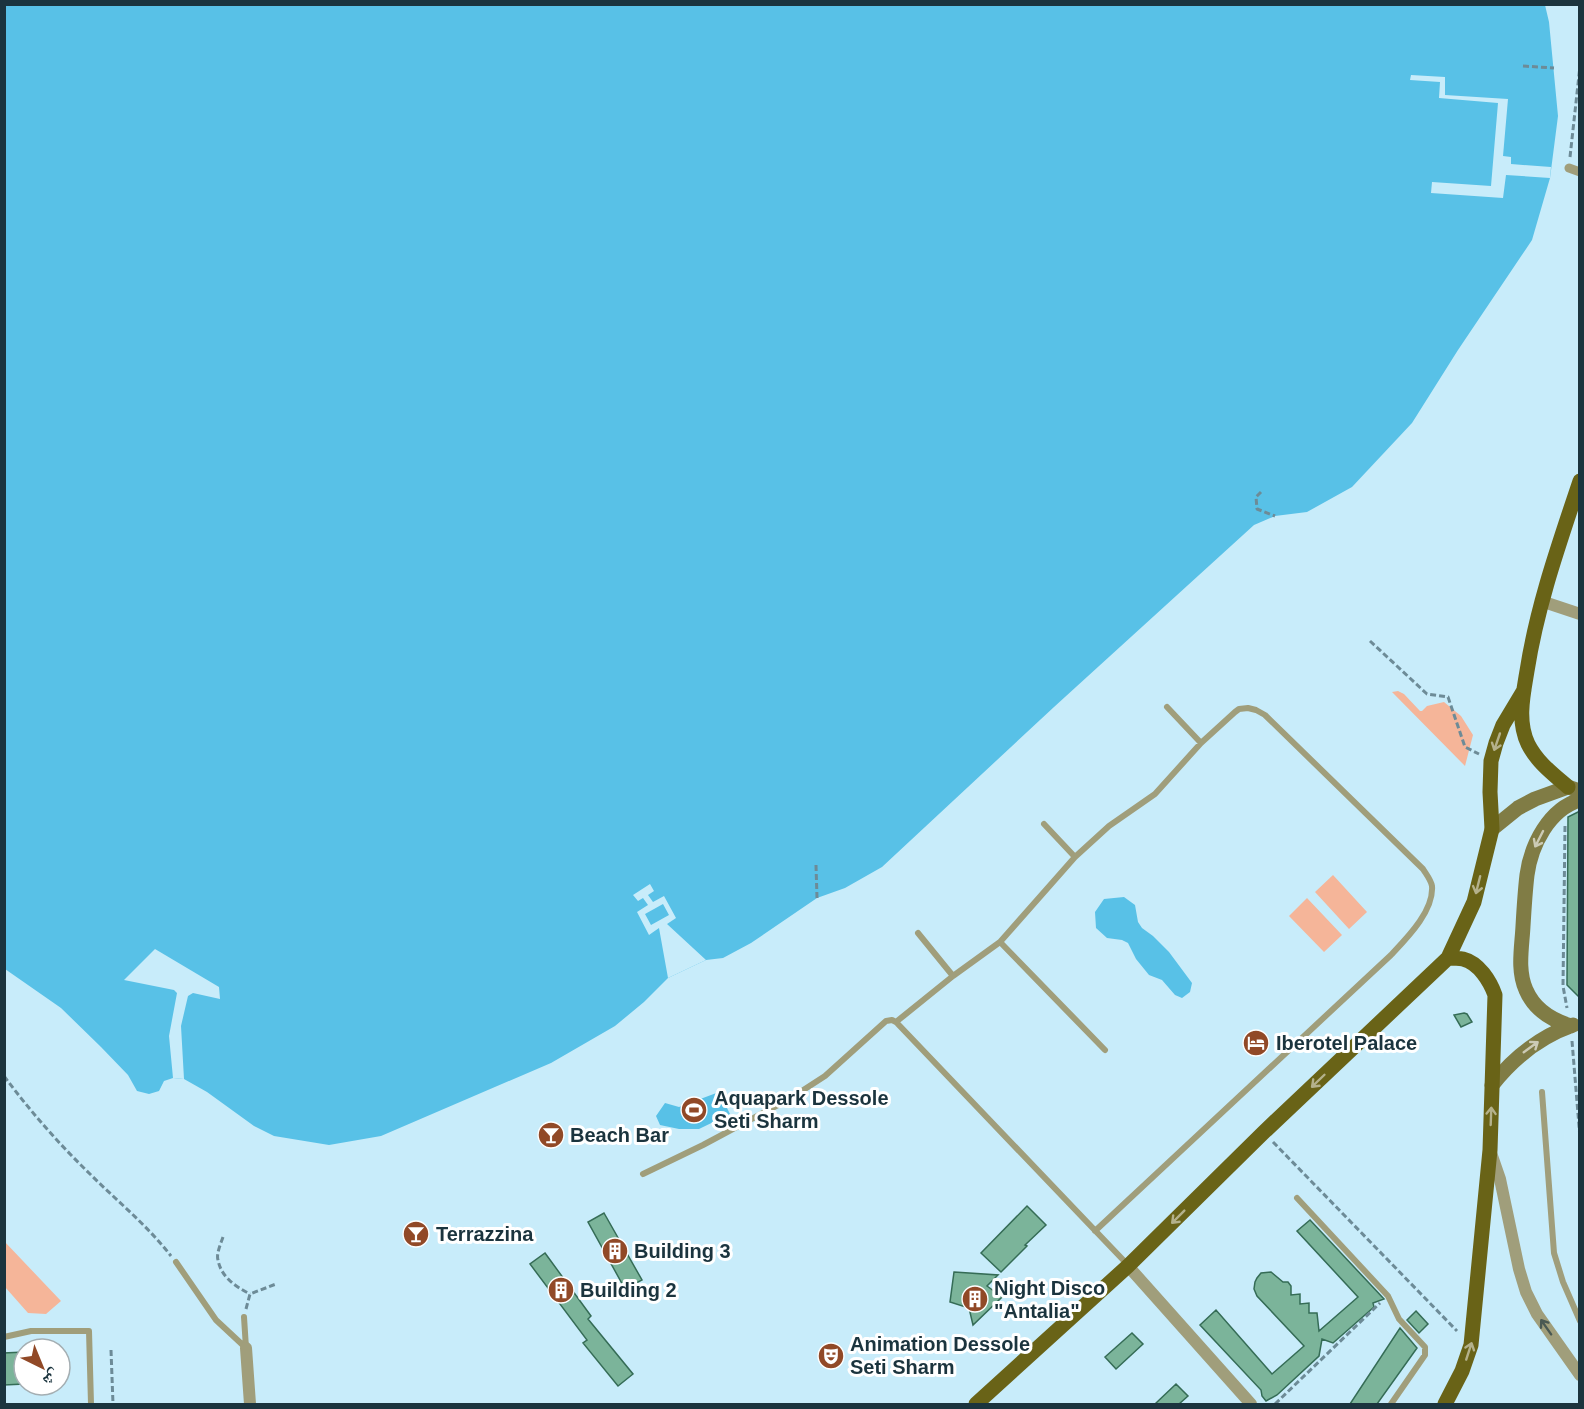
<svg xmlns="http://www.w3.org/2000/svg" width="1584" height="1409" viewBox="0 0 1584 1409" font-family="Helvetica,'Noto Naskh Arabic',sans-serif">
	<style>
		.green { fill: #f5b599 }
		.water { fill: #58c1e7 }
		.pier { fill: #c8ecfa; fill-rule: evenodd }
		.building { fill: #7bb49a; stroke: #356c56; stroke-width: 1.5 }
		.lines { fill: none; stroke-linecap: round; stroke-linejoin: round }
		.path { stroke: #6d8b97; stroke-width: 3; stroke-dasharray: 6 3; stroke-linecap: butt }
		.service { stroke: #a09e7b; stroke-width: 6 }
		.pedestrian { stroke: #a09e7b; stroke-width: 9 }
		.minor { stroke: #a09e7b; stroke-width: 12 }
		.secondary { stroke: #807c45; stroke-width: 15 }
		.primary { stroke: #696317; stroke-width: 15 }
		.oneway { stroke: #b4b18b }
		.oneway2 { stroke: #cccbb5 }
		.oneway3 { stroke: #4a5953 }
		.labels { text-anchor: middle; stroke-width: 6; stroke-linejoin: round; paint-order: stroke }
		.poi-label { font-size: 20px; font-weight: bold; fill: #1b343e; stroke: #fff; text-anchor: start }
	</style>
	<rect width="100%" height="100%" fill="#c8ecfa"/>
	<path class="green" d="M1398,691L1404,694L1420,711H1422L1427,706L1444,702L1461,716L1473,735L1465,766L1392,692Z
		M1333,875L1367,912L1349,929L1315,892Z
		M1307,898L1342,935L1324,952L1289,916Z
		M4,1241L61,1301L46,1314L28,1313L5,1287Z"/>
	<path class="water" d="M4,5H1545L1549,22L1558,116L1550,178L1532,240L1458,350L1412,423L1352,487L1307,512L1275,516L1254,525L1054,707L882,867L845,888L817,898L751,943L723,958L706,960L668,978L644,1002L615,1026L551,1063L381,1136L329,1145L274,1136L254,1126L207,1092L184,1079L173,1078L164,1081L159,1091L149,1094L137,1091L128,1075L101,1047L61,1008L5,969Z
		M1124,897L1135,905L1138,922L1142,928L1153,936L1169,952L1192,983L1190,992L1182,998L1175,995L1162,980L1149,975L1136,959L1128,943L1122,940L1107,938L1096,928L1095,912L1104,899Z
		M719,1092L730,1114L699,1129H679L660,1125L656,1116L665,1103L679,1107Z"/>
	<path class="pier" d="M1411,75L1445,77V95L1508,99L1503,156L1511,157V164L1551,167L1550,178L1506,175L1503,198L1431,193L1432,182L1491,186L1498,103L1439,98L1440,82L1410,80Z
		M650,884L654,891L648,895L653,902L664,896L676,918L667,924L706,960L668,978L659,928L649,935L637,912L648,905L643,898L638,901L633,895ZM663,904L669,915L651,925L645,914Z
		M155,949L219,987L220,999L193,993L188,996L181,1026L184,1079L173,1078L169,1036L177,993L174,990L124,980Z"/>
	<path class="building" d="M1580,811V998L1567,985L1568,817Z
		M1464,1013L1467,1014L1472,1022L1461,1027L1454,1015Z
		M1027,1206L1046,1225L1025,1245L1027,1246L1001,1272L981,1253Z
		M604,1213L642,1280L625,1289L588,1222Z
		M1310,1220L1384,1299L1373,1303L1374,1307L1333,1343L1322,1339L1319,1356L1277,1395L1266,1401L1262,1396L1261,1390L1200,1325L1216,1310L1272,1374L1304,1346L1257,1296L1254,1289L1255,1282L1257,1278L1261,1273L1271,1272L1283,1282H1288L1291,1286V1295L1300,1294V1304L1309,1303V1313H1317L1319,1331L1358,1297L1297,1231Z
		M545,1253L591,1316L588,1319L633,1374L618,1386L583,1343L587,1340L530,1264Z
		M954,1272L998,1275L987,1286L1002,1297L973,1325L969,1308L950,1302Z
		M1416,1311L1428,1324L1419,1333L1407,1320Z
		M1400,1328L1417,1348L1377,1404H1350Z
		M1132,1333L1143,1344L1116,1369L1105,1357Z
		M24,1352V1384L4,1385V1353Z
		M1176,1384L1188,1396L1179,1404H1155Z"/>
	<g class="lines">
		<path class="path" d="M1523,66L1554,68
			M1570,157L1580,66
			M1261,492L1256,497L1257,509L1275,516
			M1370,641L1427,694L1448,697L1465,747L1479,754
			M1565,826L1563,986L1567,1008
			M816,865L817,898
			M1572,1041L1580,1138
			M4,1076C30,1111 59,1144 90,1174C117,1201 147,1225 171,1256
			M1273,1142L1457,1331
			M223,1237C221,1243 216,1254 218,1260C221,1277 236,1287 250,1294
			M246,1309L250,1294L276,1284
			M111,1350L113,1404
			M1275,1404L1380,1303"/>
		<path class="service" d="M1167,707L1201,743
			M1044,824L1075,857
			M918,933L953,976
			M1000,942L1105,1050
			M896,1022L953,976L1000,942L1075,857L1109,826L1155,794L1201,743L1235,712L1239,709L1248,708L1256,710L1265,715L1423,869C1426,874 1431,880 1432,886C1434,911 1407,938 1391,955L1095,1231
			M1542,1092L1554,1253L1563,1282L1580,1321
			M643,1174L703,1145L791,1098L825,1076L886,1021L892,1020L896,1022L1128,1265
			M1297,1198L1388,1296L1399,1319L1425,1347V1355L1391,1404
			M176,1262L216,1320L246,1348
			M244,1317L246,1348
			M4,1337L31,1331H89L91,1404"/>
		<path class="pedestrian" d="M1569,168L1580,172"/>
		<path class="minor" d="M1541,601L1580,614
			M1491,1153L1500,1179L1519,1269L1526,1292L1537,1314L1580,1375
			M1128,1266L1251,1404
			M246,1348L250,1404"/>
		<path class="secondary" d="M1492,829L1518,808L1535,799L1568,787L1580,791
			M1571,1026C1551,1020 1534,1009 1526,990C1517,970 1522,947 1523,926C1524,909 1525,892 1527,875C1531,845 1549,809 1580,800
			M1492,1085C1514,1057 1539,1037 1573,1025"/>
		<path class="primary" d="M1568,787C1553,774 1537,762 1528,744C1517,721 1523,695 1527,671C1537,606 1559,544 1580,481
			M976,1404L1128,1266L1264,1132L1448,958L1474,902L1492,829L1490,792L1491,761L1496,743L1503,725L1524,690
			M1445,1404L1462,1371L1471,1345L1490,1150L1495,995C1490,981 1479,963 1463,959C1458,958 1453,958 1448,958"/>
	</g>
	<defs><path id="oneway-shaft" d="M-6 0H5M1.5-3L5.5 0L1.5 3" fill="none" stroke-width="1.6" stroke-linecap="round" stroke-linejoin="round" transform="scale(1.5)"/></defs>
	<g class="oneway">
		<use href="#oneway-shaft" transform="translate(1497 742) rotate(109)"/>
		<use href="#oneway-shaft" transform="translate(1478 885) rotate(104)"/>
		<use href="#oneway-shaft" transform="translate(1318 1081) rotate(136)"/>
		<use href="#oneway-shaft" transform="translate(1491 1116) rotate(-88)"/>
		<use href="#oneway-shaft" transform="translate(1178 1217) rotate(135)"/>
		<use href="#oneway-shaft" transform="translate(1469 1351) rotate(-72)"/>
	</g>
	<g class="oneway2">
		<use href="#oneway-shaft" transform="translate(1539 839) rotate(117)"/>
		<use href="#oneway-shaft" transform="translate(1531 1047) rotate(-36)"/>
	</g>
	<use class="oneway3" href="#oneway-shaft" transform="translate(1546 1327) rotate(-125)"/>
	<defs>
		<symbol id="hotel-disc" viewBox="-11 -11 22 22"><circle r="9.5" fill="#914927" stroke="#fff"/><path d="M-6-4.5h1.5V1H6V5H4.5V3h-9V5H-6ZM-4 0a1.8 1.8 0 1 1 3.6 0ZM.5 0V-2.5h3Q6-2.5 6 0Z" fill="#fff"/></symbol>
		<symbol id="stadium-disc" viewBox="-11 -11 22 22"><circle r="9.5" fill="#914927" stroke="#fff"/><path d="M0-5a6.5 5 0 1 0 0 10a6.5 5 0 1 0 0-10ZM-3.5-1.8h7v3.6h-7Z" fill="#fff"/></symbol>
		<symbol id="bar-disc" viewBox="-11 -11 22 22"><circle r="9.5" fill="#914927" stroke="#fff"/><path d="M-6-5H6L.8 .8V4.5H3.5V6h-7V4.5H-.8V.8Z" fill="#fff"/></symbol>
		<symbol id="building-disc" viewBox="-11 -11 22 22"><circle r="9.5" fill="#914927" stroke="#fff"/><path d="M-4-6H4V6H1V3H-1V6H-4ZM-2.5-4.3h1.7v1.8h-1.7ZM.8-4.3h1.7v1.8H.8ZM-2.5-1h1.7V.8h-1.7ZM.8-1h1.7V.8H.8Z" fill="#fff"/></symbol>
		<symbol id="theatre-disc" viewBox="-11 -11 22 22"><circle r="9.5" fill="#914927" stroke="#fff"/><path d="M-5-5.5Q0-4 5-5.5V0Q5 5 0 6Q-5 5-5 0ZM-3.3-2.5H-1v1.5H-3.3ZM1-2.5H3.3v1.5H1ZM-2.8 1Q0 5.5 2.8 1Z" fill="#fff"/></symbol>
	</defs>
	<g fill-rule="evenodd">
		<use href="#hotel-disc" x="1241" y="1028" width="30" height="30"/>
		<use href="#stadium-disc" x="679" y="1095" width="30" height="30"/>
		<use href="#bar-disc" x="536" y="1120" width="30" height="30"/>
		<use href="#bar-disc" x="401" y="1219" width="30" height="30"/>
		<use href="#building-disc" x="600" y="1236" width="30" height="30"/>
		<use href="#building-disc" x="546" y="1275" width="30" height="30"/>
		<use href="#building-disc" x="960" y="1284" width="30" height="30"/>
		<use href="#theatre-disc" x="816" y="1341" width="30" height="30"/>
	</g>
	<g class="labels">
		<g class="poi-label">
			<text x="1276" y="1050">Iberotel Palace</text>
			<text x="714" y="1105">Aquapark Dessole<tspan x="714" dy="23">Seti Sharm</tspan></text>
			<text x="570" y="1142">Beach Bar</text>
			<text x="436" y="1241">Terrazzina</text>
			<text x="634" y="1258">Building 3</text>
			<text x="994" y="1295">Night Disco<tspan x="994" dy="23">"Antalia"</tspan></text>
			<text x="580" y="1297">Building 2</text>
			<text x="850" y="1351">Animation Dessole<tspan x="850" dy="23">Seti Sharm</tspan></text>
		</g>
	</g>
	<rect width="1584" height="1409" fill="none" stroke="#1b343e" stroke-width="12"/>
	<g transform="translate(42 1367) rotate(137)"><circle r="28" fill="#ffffff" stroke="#a4aeb2" stroke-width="1.5"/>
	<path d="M0-4.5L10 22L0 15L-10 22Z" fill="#914927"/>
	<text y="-9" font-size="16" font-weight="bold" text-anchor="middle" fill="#1b343e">ش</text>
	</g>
</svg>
